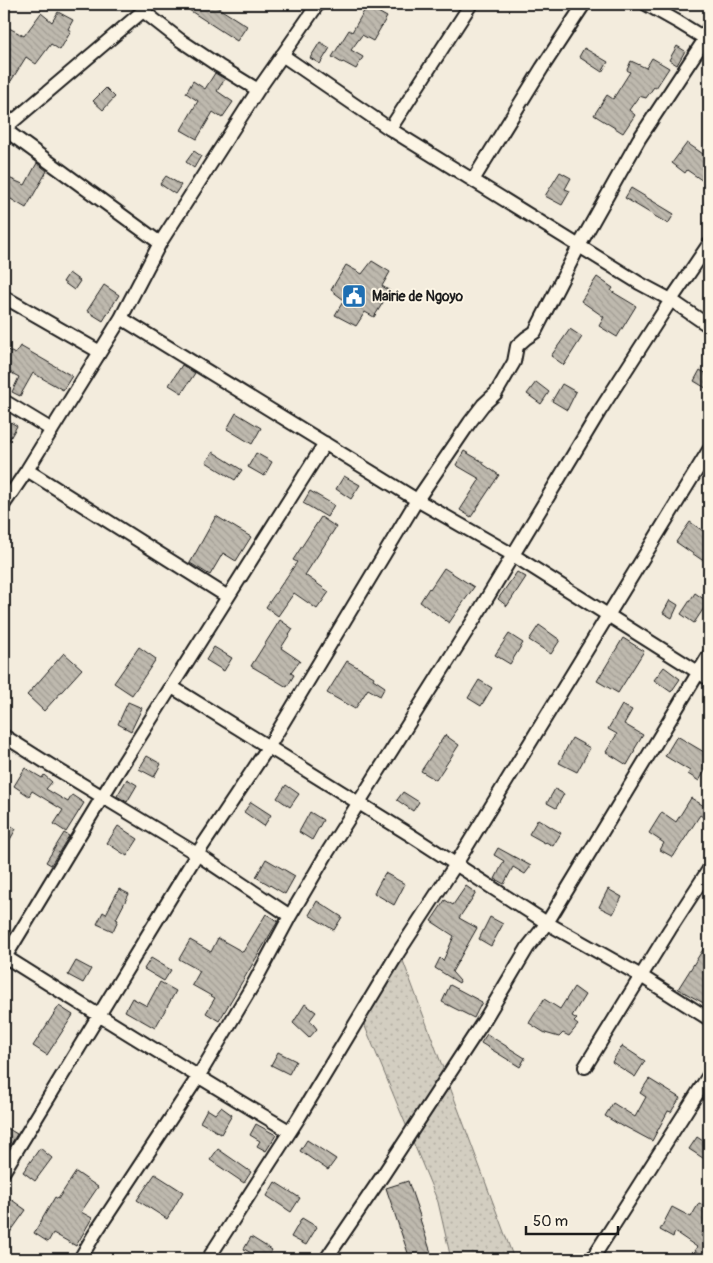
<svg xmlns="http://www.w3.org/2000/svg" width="713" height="1263" viewBox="0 0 713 1263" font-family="Pangolin,sans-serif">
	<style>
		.grass { fill: url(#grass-dots); stroke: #78756e }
		.building { fill: url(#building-back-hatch); stroke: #1c1c1c }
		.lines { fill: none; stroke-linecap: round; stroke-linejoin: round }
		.minor-casing { stroke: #1c1c1c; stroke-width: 16 }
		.minor { stroke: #fcf5e5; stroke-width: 12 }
		.labels { text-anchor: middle; stroke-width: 4; stroke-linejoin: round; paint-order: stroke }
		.poi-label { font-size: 14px; font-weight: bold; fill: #1c1c1c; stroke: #fcf5e5; text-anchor: start }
	</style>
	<defs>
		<pattern id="grass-dots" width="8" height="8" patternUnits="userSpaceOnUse" patternTransform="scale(1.25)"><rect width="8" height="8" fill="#d3cec1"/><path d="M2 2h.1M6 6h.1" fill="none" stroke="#b5b0a5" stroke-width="1.8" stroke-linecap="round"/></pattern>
		<pattern id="building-back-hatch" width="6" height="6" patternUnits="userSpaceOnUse" patternTransform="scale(1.25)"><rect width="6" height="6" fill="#beb9ae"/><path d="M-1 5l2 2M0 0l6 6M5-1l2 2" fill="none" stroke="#a39e95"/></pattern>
	</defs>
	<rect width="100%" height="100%" fill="#f3ecdd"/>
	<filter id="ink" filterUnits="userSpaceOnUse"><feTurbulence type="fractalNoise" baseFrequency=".02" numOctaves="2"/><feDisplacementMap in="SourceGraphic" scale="10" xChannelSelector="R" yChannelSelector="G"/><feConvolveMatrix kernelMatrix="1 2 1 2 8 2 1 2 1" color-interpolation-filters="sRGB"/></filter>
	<g filter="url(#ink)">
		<path class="grass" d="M402,958L514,1259H451L438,1202L359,1012Z"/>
		<path class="building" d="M193,4H212L247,26L237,41L189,10Z
			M367,6L387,17L373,41L362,35L351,50L363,57L356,69L343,62L342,63L332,57L349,30L352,32Z
			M58,12L73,20L68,29L71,31L60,50L51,44L36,64L26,57L11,81L4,76V59L10,48L4,45V38L9,28L24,36L41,13L52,22Z
			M320,42L330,48L320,64L310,58Z
			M677,46L685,51L677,65L669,60Z
			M584,48L608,62L602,72L579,57Z
			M652,58L669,68L656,88L654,87L646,98L639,96L629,110L635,115L623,133L594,115L607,95L613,99L630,72L627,70L631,61L646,68Z
			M215,73L225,79L217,91L233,102L222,118L213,112L197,139L181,130L198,101L186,93L193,81L205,89Z
			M106,88L115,97L103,110L93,101Z
			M687,143L709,158V185L687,170L685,173L672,163Z
			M194,151L201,156L194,168L186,162Z
			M37,163L47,171L26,208L4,195V176L25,185Z
			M560,172L571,178L565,189L570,191L562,205L545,196Z
			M166,176L181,185L175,194L160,184Z
			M631,188L674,214L668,224L625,198Z
			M372,261L390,272L382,286L390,291L374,317L365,312L356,326L335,315L344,300L331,290L346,265L362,274Z
			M69,273L80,281L74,290L63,282Z
			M597,277L613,288L611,291L636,306L617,337L599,326L604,317L581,301Z
			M104,285L119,295L103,321L87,311Z
			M570,329L582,337L564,365L551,356Z
			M20,346L72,376L63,390L33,373L20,396L12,392L19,377L4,369V348L15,354Z
			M182,365L195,373L182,393L169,385Z
			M700,370L709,375V390L694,381Z
			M536,382L549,392L541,404L527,394Z
			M562,384L576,392L567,410L552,401Z
			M236,413L261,428L252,444L227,429Z
			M4,418L17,426L4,449Z
			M464,451L483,462V464L499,475L471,517L460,510L480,479L456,465Z
			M213,452L242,470L235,480L206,462Z
			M256,453L272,462L264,476L248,467Z
			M344,476L360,485L351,499L336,489Z
			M310,491L334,505L327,517L303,503Z
			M216,516L251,537L236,561L223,553L210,575L190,563Z
			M321,517L336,527L305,575L329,592L317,609L294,593L278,616L266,607L297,562L293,560Z
			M690,522L709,535V549L702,560L676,542Z
			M444,568L474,587L449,623L420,602L429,588L430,589Z
			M517,572L526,577L507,606L498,599Z
			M695,593L708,602L694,623L681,614Z
			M670,600L678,605L672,618L663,613Z
			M280,620L293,629L281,648L300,661L291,673L294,675L287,687L251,666Z
			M539,625L560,640L551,654L529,640Z
			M509,634L523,643L510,664L495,655Z
			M623,638L644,651L618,693L597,681Z
			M139,647L156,659L132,695L114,683Z
			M214,647L232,658L224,671L206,660Z
			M64,653L82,669L44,711L27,695Z
			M347,661L374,677L373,679L385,687L380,696L368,689L355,709L327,693Z
			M664,667L680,679L671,692L654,680Z
			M479,680L492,688L481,706L468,698Z
			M128,702L142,708L131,731L118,724Z
			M622,705L632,710L624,724L643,735L634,750L635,751L627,765L606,752L617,734L608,729Z
			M445,735L459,745L436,780L421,771Z
			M677,736L709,755V764L699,781L688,774L690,771L665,756Z
			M572,738L590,748L577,772L559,763Z
			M147,756L161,764L154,777L139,769Z
			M25,768L42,778L44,775L52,782L46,789L68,802L72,795L84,803L66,832L54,824L63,810L32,791L29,796L14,786Z
			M127,779L137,785L127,802L117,796Z
			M286,785L299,794L290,807L277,798Z
			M555,789L564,794L556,808L547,803Z
			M403,792L419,802L413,811L397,800Z
			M691,798L709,809V821L700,815L673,857L660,850L664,843L649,833L662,812L676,822Z
			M251,802L271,815L264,826L244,812Z
			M310,812L323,820L312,840L299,832Z
			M538,819L561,833L553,846L546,842L545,843L529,834Z
			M4,821L16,829L4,850Z
			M118,826L138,839L127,856L107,843Z
			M64,833L69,836L51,865L46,862Z
			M498,848L531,866L525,874L513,867L504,884L495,879L504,861L494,855Z
			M266,859L295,876L285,894L256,877Z
			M385,873L405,884L394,905L374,893Z
			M466,886L476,893L459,918L477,928L452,972L460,981L459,983L435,968L440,958L443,961L454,936L431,921L445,900L453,905Z
			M119,889L129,894L116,919L118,920L113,931L97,924L103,912L106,914Z
			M608,889L622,897L613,914L599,907Z
			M317,901L342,917L334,930L309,915Z
			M266,914L278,921L219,1021L206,1013L215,998L192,985L200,971L179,959L190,940L211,952L218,938L243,952Z
			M490,917L503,924L491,946L479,939Z
			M709,940V1006L678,989Z
			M151,958L171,970L164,981L144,969Z
			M76,961L91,969L83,983L68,975Z
			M160,982L176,991L155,1028L125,1011L132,998L147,1006Z
			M450,985L482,1002L474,1018L442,1002Z
			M574,987L585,995L572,1016L577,1019L574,1022L578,1025L569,1036L563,1033L559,1037L545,1033L529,1023L544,999L560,1009Z
			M305,1004L316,1012L310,1020L317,1029L309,1038L293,1023Z
			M59,1006L73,1015L47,1055L33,1046Z
			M487,1034L525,1058L520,1067L481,1043Z
			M622,1046L645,1061L635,1077L612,1062Z
			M278,1052L296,1061L289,1074L271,1065Z
			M649,1079L680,1098L671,1112L668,1111L652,1141L624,1126L623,1127L605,1116L613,1103L635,1117L646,1097L640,1093Z
			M221,1107L232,1115L221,1134L200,1122L207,1109L215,1114Z
			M256,1124L276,1135L266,1151L257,1146L260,1141L250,1135Z
			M7,1128L17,1134L4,1156V1134Z
			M697,1137L709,1145V1162L689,1149Z
			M307,1140L336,1159L328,1170L300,1151Z
			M40,1148L52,1158L35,1181L23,1172Z
			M218,1149L251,1172L244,1183L210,1160Z
			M76,1172L98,1187L81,1212L92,1218L76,1246L53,1233L48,1242L34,1233L55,1197L58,1199Z
			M155,1174L183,1192L167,1219L137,1200Z
			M408,1181L421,1219H420L433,1259H410L386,1188Z
			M275,1182L300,1198L291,1212L267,1196Z
			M9,1198L26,1210L4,1241V1205Z
			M699,1203L709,1208V1220L701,1236L709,1241V1259L694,1251L697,1247L675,1232L673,1237L660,1230L672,1207L691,1217Z
			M302,1218L317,1227L306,1245L291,1237Z
			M251,1237L272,1250L267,1259H262L244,1249Z"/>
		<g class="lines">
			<defs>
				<path id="minor" d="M646,4L678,22L709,41
					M143,11L180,40L219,66L258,90
					M282,55L390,129L639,283L671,300L709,326
					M4,129L160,243
					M4,129L143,11L149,4
					M390,129L471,4
					M473,180L542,68L584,4
					M4,297L100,352
					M121,318L417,500L513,555L709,679
					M4,401L52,430
					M27,470L228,597
					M4,504L27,470L121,318L160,243L258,90L318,4
					M172,687L412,836L547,923L641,976L709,1019
					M4,736L50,765L197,854L290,916
					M4,956C98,1015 193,1074 289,1131
					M4,959L115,776L325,443
					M585,1067L670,929L709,869
					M4,1171L197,854L269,746L417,500L470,422L483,405L496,393L514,362L517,346L526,338L535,332L579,246L639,139L705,39L709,27
					M80,1259L94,1235L198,1077L254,983L290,916L327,853L475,618L599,412L671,300L709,244
					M208,1259L298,1119L398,953L456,864L709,450
					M326,1259L383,1175L485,1019L528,947L547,923L709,655
					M592,1259L709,1075"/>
			</defs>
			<use href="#minor" class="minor-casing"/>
			<use href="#minor" class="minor"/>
		</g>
	</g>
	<defs>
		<symbol id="civic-square" viewBox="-11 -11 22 22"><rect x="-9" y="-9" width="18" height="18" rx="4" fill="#1f6fb2" stroke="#fcf5e5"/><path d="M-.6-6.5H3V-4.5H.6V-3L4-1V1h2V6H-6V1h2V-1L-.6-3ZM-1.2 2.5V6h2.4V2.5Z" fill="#fff"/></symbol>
	</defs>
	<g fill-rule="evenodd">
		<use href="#civic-square" x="340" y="282" width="28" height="28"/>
	</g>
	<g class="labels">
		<g class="poi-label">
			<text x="372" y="301">Mairie de Ngoyo</text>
		</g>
	</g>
	<rect width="713" height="1263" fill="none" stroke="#fcf5e5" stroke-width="20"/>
	<rect x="10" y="10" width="693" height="1243" fill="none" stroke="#1c1c1c" stroke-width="2" filter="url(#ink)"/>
	<path d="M526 1226v8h92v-8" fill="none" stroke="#1c1c1c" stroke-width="2.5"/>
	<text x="533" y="1226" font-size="15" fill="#1c1c1c" stroke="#fcf5e5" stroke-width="4" paint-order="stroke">50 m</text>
</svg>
